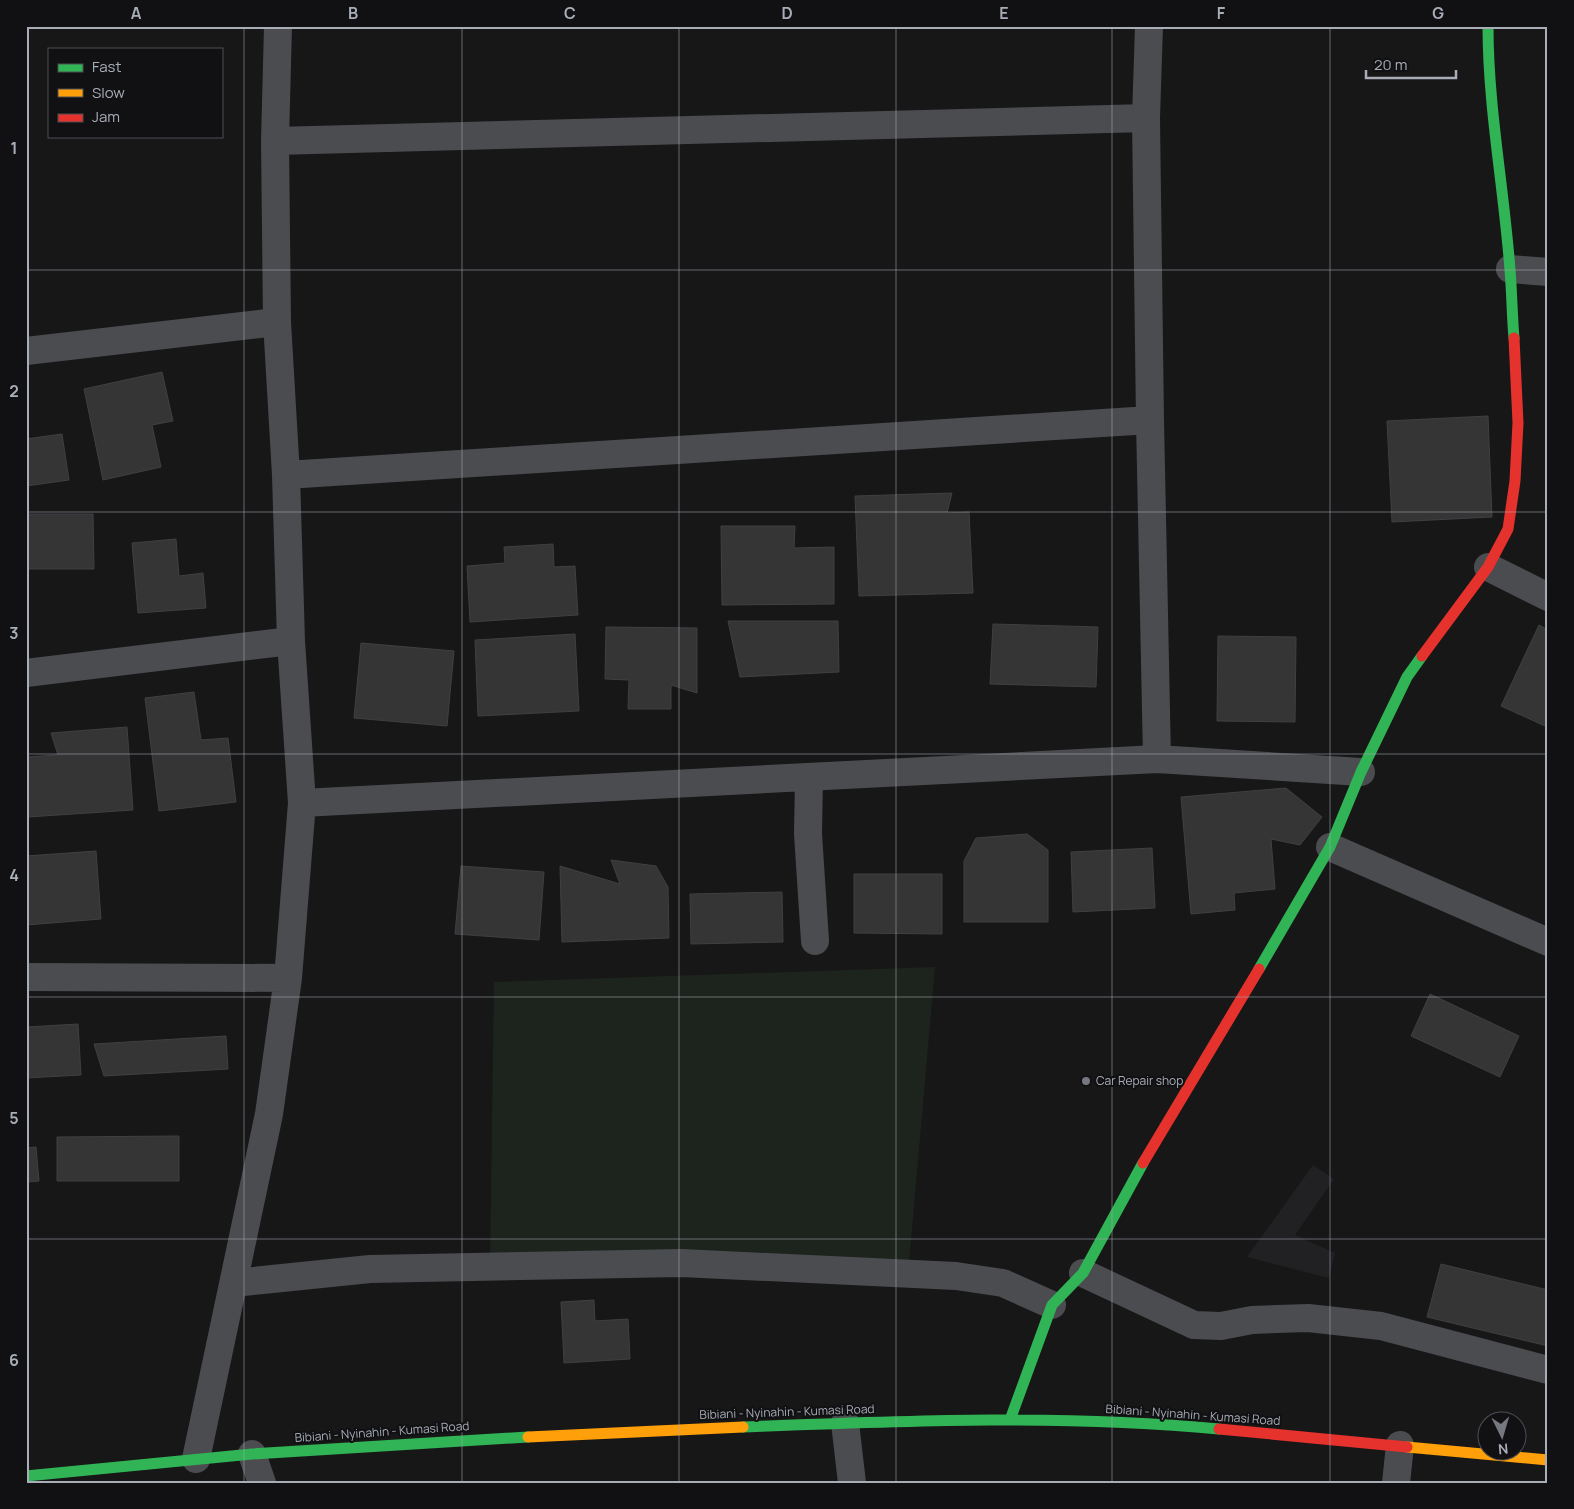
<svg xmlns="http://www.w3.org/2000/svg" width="1574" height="1509" viewBox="0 0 1574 1509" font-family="Manrope,sans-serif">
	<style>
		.built { fill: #212123 }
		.green { fill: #1d241e }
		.building { fill: #353536; stroke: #3f4043 }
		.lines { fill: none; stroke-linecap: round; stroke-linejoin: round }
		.street { stroke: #4b4c50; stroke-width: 28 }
		.fast { stroke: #30b455; stroke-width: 11 }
		.slow { stroke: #ff9f0a; stroke-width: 11 }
		.jam { stroke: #e5322d; stroke-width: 11 }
		.grid { fill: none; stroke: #a8adb8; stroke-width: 1; stroke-opacity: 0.55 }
		.poi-dot { fill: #757880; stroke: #111113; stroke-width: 2 }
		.labels { text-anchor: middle; stroke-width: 4; stroke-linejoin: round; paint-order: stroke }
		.poi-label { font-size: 12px; fill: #a8adb8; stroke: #111113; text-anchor: start }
		.street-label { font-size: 12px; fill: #a8adb8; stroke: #111113 }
		.neatline { fill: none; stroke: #a8adb8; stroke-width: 2 }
		.grid-label { font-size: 16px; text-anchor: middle; font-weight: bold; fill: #a8adb8 }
	</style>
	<rect width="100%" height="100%" fill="#171717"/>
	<path class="built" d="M1313,1165L1334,1179L1295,1235L1335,1253L1329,1278L1247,1257Z"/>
	<path class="green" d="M935,967L908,1274L490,1265L494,982Z"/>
	<path class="building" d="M162,372L173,421L152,425L161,467L103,480L84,389Z
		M1488,416L1492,517L1392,522L1387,421Z
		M62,434L69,480L26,486V439Z
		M952,493L947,513L969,512L973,593L859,596L855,496Z
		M26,514H93L94,569H26Z
		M721,526H795L794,548L834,547V604L722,605Z
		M176,539L179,576L203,573L206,608L138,613L132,543Z
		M553,544L554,567L575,566L578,615L470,622L467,566L505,563L504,547Z
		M728,621H838L839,672L740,677Z
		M993,624L1098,627L1096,687L990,684Z
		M1539,625L1548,630V721L1545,726L1501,706Z
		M606,627L697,628V693L671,685V709H628L629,680L605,679Z
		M575,634L579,711L478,716L475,640Z
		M1218,636L1296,637L1295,722L1217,721Z
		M361,643L454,651L447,726L354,718Z
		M194,692L201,740L228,738L236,802L159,811L145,698Z
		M127,727L133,810L28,817L26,757L58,755L51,733Z
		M1286,788L1322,817L1300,845L1271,839L1275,889L1234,893L1235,910L1191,914L1181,797Z
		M1027,834L1048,850V922H964V861L976,838Z
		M1152,848L1155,908L1073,912L1071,852Z
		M96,851L101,919L26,925V856Z
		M611,860L656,866L668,887L669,938L562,942L560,866L620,884Z
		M461,866L544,872L539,940L455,934Z
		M854,874H942V934L854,933Z
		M782,892L783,942L691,944L690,894Z
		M1430,994L1519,1036L1500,1077L1411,1036Z
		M78,1024L81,1075L26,1078V1027Z
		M226,1036L228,1069L104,1076L94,1044Z
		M179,1136V1181H57V1137Z
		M36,1147L39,1181L26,1182V1148Z
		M1441,1264L1548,1290V1346L1427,1317Z
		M594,1300L595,1321L628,1319L630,1359L564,1363L561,1302Z"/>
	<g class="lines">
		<path class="street" d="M1149,26L1146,118L1150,420L1157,759
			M275,141L1146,118
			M1510,269L1548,272
			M26,351L277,322
			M286,475L1150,420
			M1488,567L1548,597
			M26,673L291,641
			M809,777L808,834L815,941
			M302,803L1157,759L1361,772
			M1330,847L1548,942
			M26,977L288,978
			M1083,1273L1194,1325L1221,1326L1252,1320L1308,1318L1381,1326L1548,1370
			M234,1283L370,1269L681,1263L956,1276L1003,1283L1052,1305
			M845,1423L852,1483
			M252,1454L262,1483
			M196,1459L269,1114L288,978L302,803L291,641L286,475L277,322L275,141L278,26
			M1396,1483L1400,1445"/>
		<path class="fast" d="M1488,26C1488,108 1504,188 1510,270C1512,293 1512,316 1514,338
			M1259,969L1330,847L1361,772L1407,677L1422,656
			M1010,1420L1052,1305L1083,1273L1143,1163
			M743,1427C901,1421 1061,1414 1219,1429
			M26,1476L252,1454L528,1437"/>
		<path class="slow" d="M528,1437L743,1427
			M1407,1447L1548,1460"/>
		<path class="jam" d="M1422,656L1488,567L1508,529L1515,481L1518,423L1514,338
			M1143,1163L1259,969
			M1219,1429L1407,1447"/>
	</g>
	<path class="grid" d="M244,26V1483M462,26V1483M679,26V1483M896,26V1483M1112,26V1483M1330,26V1483M26,270H1548M26,512H1548M26,754H1548M26,997H1548M26,1239H1548"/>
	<circle class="poi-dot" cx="1086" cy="1081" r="5"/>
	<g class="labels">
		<g class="poi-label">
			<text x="1096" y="1085">Car Repair shop</text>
		</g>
		<g class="street-label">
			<text transform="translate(787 1412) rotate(-2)" y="4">Bibiani - Nyinahin - Kumasi Road</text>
			<text transform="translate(1193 1415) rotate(4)" y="4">Bibiani - Nyinahin - Kumasi Road</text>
			<text transform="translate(382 1432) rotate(-4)" y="4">Bibiani - Nyinahin - Kumasi Road</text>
		</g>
	</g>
	<rect width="1574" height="1509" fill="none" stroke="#111113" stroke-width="55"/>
	<rect x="48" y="48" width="175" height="90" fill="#111113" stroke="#4d4f55"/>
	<rect x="58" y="64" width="25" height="8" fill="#30b455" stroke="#4d4f55"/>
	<text x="92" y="72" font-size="15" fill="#a8adb8">Fast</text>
	<rect x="58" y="89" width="25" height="8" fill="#ff9f0a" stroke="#4d4f55"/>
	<text x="92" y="98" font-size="15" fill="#a8adb8">Slow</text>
	<rect x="58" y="114" width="25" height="8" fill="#e5322d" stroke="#4d4f55"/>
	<text x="92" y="122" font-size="15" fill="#a8adb8">Jam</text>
	<g transform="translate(1502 1436) rotate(175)"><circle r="24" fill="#111113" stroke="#4d4f55"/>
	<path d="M0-4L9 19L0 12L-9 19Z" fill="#757880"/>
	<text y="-8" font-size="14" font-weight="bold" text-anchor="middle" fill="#a8adb8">N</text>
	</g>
	<path d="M1366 70v8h90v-8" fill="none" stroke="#a8adb8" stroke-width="2.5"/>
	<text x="1374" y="70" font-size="15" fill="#a8adb8" stroke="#111113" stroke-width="4" paint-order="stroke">20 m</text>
	<rect x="28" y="28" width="1518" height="1454" class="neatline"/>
	<g class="grid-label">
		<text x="136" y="19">A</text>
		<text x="353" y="19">B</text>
		<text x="570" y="19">C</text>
		<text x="787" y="19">D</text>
		<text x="1004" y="19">E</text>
		<text x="1221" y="19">F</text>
		<text x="1438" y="19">G</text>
		<text x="14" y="154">1</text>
		<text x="14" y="397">2</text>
		<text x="14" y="639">3</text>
		<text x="14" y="881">4</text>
		<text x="14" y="1124">5</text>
		<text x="14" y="1366">6</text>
	</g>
</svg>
